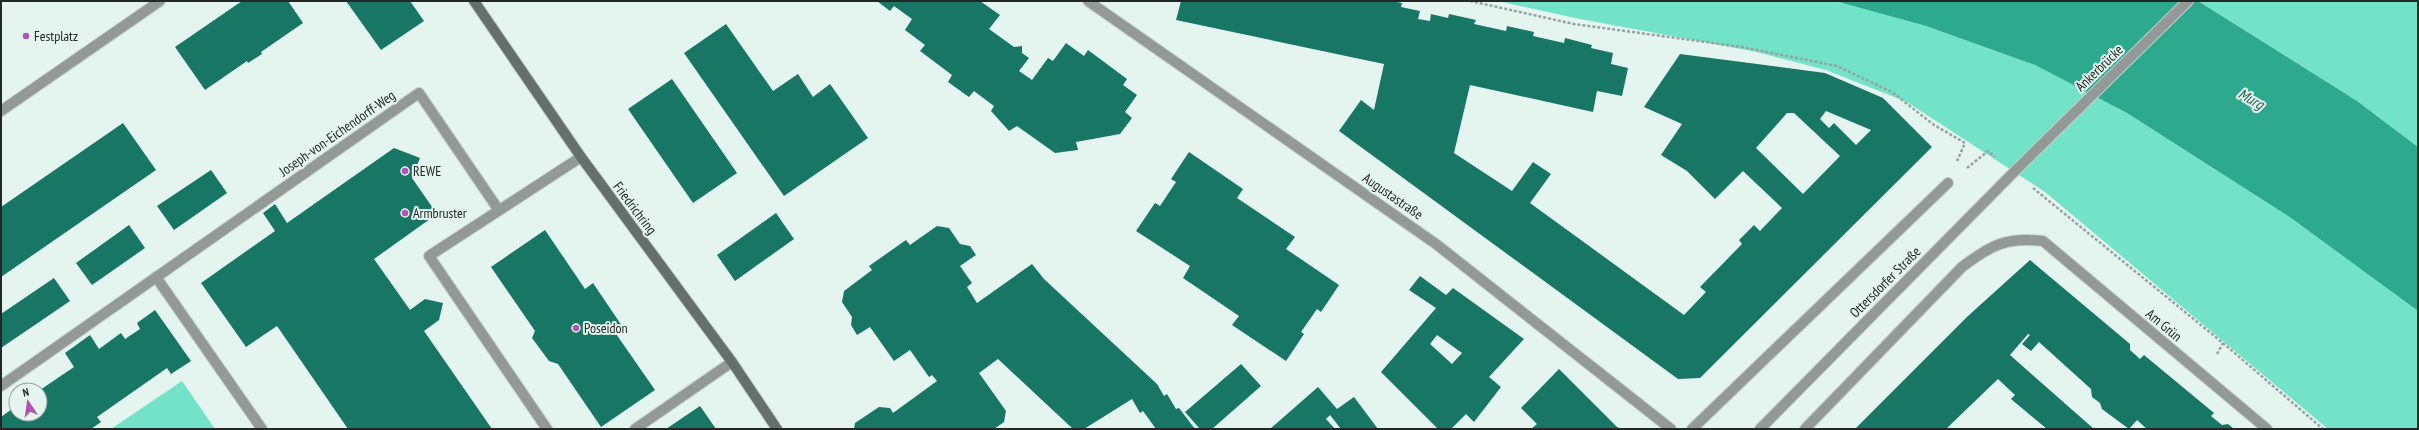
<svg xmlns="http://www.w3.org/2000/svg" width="2419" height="430" viewBox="0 0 2419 430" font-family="'PT Sans Narrow',sans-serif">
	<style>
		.green { fill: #72e3c7 }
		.water { fill: #2da98e }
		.building { fill: #177764; fill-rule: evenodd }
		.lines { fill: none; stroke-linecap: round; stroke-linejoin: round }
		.lane-casing { stroke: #c1d0cb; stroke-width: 12 }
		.street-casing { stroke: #c1d0cb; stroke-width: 12 }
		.secondary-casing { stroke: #c1d0cb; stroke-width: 12 }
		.path { stroke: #96a39e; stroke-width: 2.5; stroke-dasharray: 3 2; stroke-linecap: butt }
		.lane { stroke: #929996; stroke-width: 10 }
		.street { stroke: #929996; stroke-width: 10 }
		.secondary { stroke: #656f6c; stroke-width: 10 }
		.poi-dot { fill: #b251b9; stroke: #e4f5ef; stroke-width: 1.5 }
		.labels { text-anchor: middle; stroke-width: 4; stroke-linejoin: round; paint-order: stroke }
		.poi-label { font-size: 14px; fill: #222826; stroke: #e4f5ef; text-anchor: start }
		.street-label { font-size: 14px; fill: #222826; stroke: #e4f5ef }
		.water-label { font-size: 15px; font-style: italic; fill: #2d5e51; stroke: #e4f5ef }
	</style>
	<rect width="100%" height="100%" fill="#e4f5ef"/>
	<path class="green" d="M1498,1H1835L1926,26L2035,65L2127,113L2291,218L2418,311V429H2328L2045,192L1907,102L1826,70L1757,52L1575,18Z
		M2198,1H2418V147L2357,101Z
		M182,381L215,429H111Z"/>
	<path class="water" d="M1835,1H2198L2357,101L2418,147V311L2291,218L2127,113L2035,65L1926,26Z"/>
	<path class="building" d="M242,1H288L303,23L261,52L262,54L248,63L247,61L205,90L175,47Z
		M346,1H410L424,21L381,50Z
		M877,1H980L1000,15L989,29L1014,47L1022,46V53L1029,58L1019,71L1032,80L1048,58L1053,61L1066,43L1084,56L1088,50L1127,79L1123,85L1137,95L1125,112L1132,118L1120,134L1076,142L1078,150L1055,153L1017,126L1009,131L991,111L994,106L974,91L969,97L948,82L952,75L920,51L925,45L905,30L912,19L894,6L890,11Z
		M1181,1H1392L1402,3L1401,7L1420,11L1418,19L1430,21L1431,14L1448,18L1449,14L1476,20L1474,24L1506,31L1507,26L1534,32L1533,36L1564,43L1565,38L1592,45L1591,48L1613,53L1611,64L1628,68L1622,96L1597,91L1593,112L1470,85L1454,153L1512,191L1533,162L1551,174L1530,203L1684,315L1706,292L1700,287L1742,244L1739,240L1754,225L1760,231L1782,208L1743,171L1715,199L1687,171L1661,155L1682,124L1644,107L1680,54L1825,73L1883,98L1932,147L1700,378L1678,379L1339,131L1361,100L1374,110L1384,64L1176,20ZM1826,111L1871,130L1856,145L1834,123L1829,128L1820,119ZM1787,113H1794L1840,156L1803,194L1756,148Z
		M726,24L773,91L798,74L813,97L830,84L868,138L784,196L684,53Z
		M672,79L737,173L693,203L628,109Z
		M123,123L156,170L1,277V207Z
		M394,148L420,158L412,178L437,214L374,259L410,310L425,299L443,303L439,320L424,331L492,429H348L277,326L246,347L201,283L275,231L263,213L275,204L287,223Z
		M1189,152L1243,189L1237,198L1295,237L1286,249L1339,285L1321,312L1317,309L1301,332L1304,334L1286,361L1232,325L1239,316L1183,278L1190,266L1136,231L1155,203L1160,206L1176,182L1171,179Z
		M211,170L227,193L174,230L157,206Z
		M776,213L794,239L735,281L717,255Z
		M129,225L145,248L92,285L76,263Z
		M937,226L949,228L960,244L970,246L976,255L960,266L972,283L967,287L977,303L1032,264L1044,279L1157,384L1164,396L1167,394L1176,409L1179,408L1195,429H1156L1143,411L1140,413L1132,399L1084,429H1073L998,359L979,373L1006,411L1004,422L994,429H854L855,423L879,407L890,408L893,413L937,381L932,375L929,377L910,350L894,361L870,327L857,335L851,325L852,317L842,302L844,291L872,270L869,266L906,240L910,245Z
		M545,230L585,289L593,283L622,326L614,331L655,390L601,427L558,364L549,361L532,338L535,331L491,267Z
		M2030,260L2130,344V350L2140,359L2144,355L2214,413L2211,416L2222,425L2228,424L2234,429H2147L2137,420L2129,429L2102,409L2100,403L2092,397L2091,389L2039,342L2031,351L2022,344L2030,335L2028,334L2010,355L2094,429H2047L2011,399L2015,395L1998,379L1946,429H1855L1968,316Z
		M1420,276L1446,295L1453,288L1524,339L1489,377L1501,387L1474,422L1466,414L1451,429H1438L1381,372L1436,308L1409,290ZM1437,335L1462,353L1452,364L1430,344Z
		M54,278L70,301L1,348V314Z
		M155,310L191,361L171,374L167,368L97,417L101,422L91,429H1V417L12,409L16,414H40V390L74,367L65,353L90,335L99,349L121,333L125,339L140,329L137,323Z
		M1241,364L1261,386L1212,429H1200L1185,412Z
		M1559,369L1617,427L1622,429H1531L1537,424L1521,408Z
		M1318,387L1337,409L1354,397L1378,429H1341L1330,415L1326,419L1335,429H1270Z
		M700,406L716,429H666Z"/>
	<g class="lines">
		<defs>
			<path id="lane" d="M1692,429L1948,183"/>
			<path id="street" d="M1088,1L1436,244L1671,429
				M1,111L160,1
				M156,277L262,429
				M1,386L419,93L498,209
				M547,429L429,256L581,157
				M635,429L732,362
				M1760,429L2014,172L2188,1
				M1805,429L1962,267C1991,245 2006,237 2043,241L2267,429"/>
			<path id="secondary" d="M474,1L581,157L732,362L777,429"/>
		</defs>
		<use href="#lane" class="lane-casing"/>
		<use href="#street" class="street-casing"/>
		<use href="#secondary" class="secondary-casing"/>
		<path class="path" d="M1470,1L1574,24L1742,47L1837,66L1892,92L1934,125L1965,143L1957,161
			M1967,168L1988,151L1995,157
			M2033,188L2223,343L2323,429
			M2217,354L2223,343"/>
		<use href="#lane" class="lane"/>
		<use href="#street" class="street"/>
		<use href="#secondary" class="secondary"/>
	</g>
	<g class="poi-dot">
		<circle cx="26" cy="36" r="4"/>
		<circle cx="405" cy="171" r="4"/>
		<circle cx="405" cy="213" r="4"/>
		<circle cx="576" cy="328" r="4"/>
	</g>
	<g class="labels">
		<g class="poi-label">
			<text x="34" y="41">Festplatz</text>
			<text x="413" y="176">REWE</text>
			<text x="413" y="218">Armbruster</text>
			<text x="584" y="333">Poseidon</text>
		</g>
		<g class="street-label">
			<text transform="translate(2099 68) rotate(-44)" y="5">Ankerbrücke</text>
			<text transform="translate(337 133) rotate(-35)" y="5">Joseph-von-Eichendorff-Weg</text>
			<text transform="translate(1393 196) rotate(35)" y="5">Augustastraße</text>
			<text transform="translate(635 208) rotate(53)" y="5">Friedrichring</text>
			<text transform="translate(1885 282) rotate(-45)" y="5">Ottersdorfer Straße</text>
			<text transform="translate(2164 325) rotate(40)" y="5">Am Grün</text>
		</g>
		<g class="water-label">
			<text transform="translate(2251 99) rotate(30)" y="5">Murg</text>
		</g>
	</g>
	<rect width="2419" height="430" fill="none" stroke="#222826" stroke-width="4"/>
	<g transform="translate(28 402) rotate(347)"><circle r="19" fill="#e4f5ef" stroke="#96a39f"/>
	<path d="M0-3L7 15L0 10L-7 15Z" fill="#b251b9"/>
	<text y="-6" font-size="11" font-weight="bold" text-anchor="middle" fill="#222826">N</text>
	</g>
</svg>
